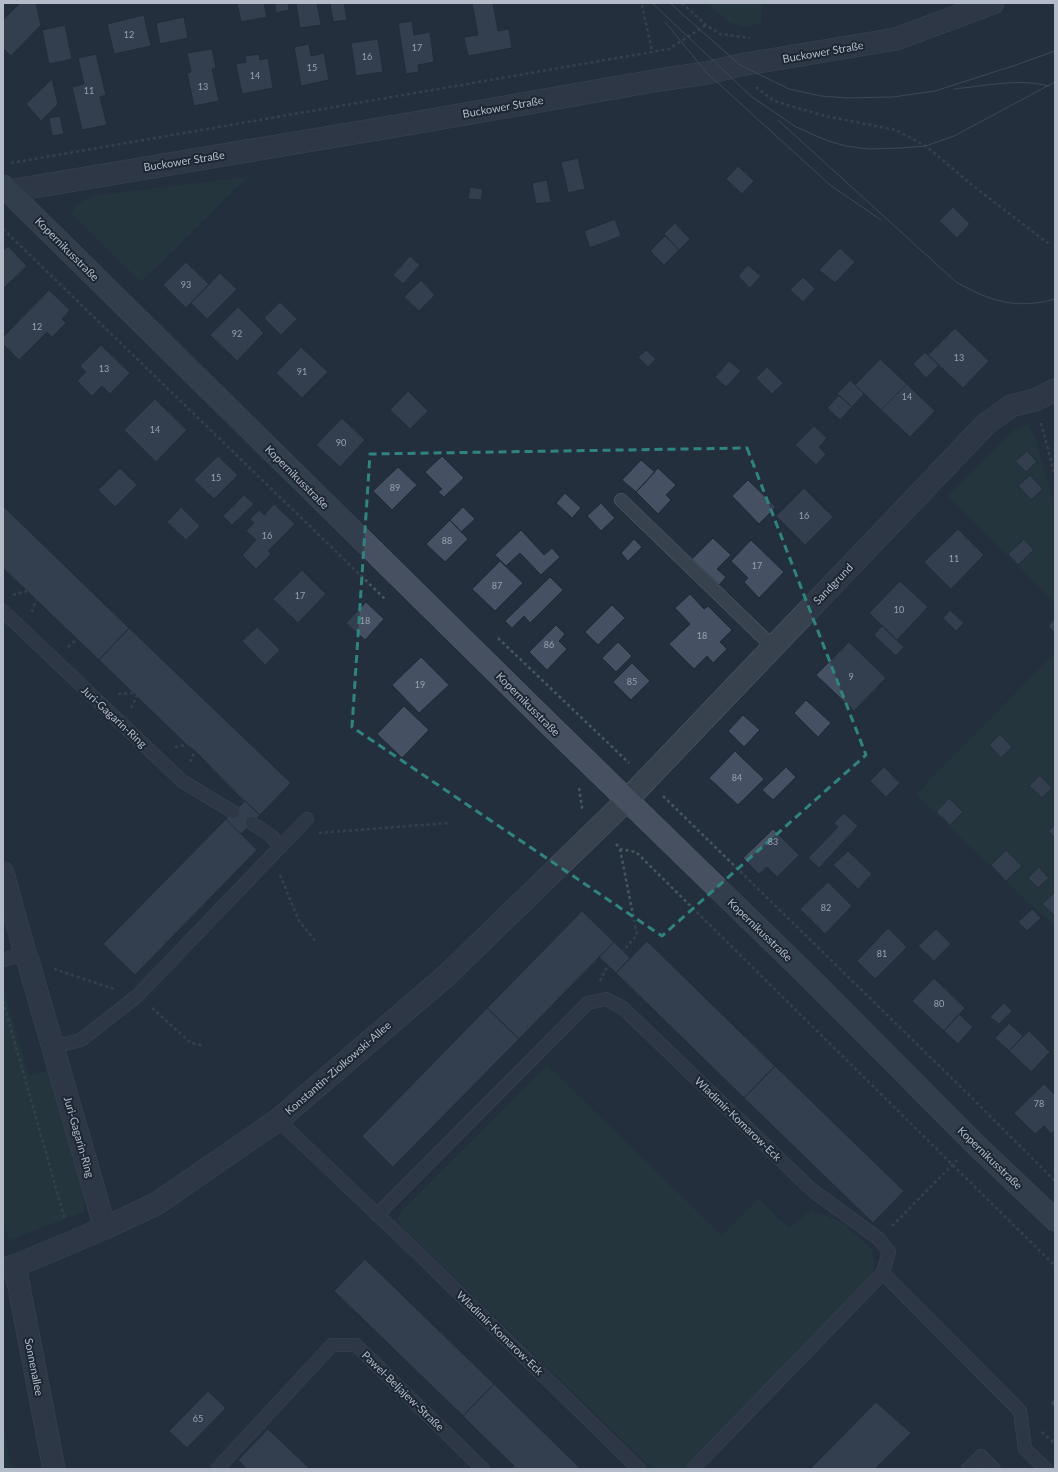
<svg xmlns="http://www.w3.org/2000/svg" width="1058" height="1472" viewBox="0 0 1058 1472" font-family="Lato,sans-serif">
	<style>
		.green { fill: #263c3f }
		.building { fill: #455162; stroke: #1f2835 }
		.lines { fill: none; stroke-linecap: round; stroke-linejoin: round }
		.service-casing { stroke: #565f6c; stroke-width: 14 }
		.minor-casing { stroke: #565f6c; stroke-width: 23 }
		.secondary-casing { stroke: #565f6c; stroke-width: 23 }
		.path { stroke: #44595c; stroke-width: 2.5; stroke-dasharray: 3 3; stroke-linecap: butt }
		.service { stroke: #38414e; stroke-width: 13 }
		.minor { stroke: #38414e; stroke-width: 22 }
		.secondary { stroke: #465061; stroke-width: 22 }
		.tram { stroke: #5a6575; stroke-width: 1 }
		.marked { fill: none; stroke: #308480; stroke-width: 3; stroke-dasharray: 8 5; stroke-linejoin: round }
		.labels { text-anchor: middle; stroke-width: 4; stroke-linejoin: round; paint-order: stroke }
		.number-label { font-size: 9px; fill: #98a1af }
		.street-label { font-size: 11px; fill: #b4bcc9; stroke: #1d2633 }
	</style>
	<rect width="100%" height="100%" fill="#242f3e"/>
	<path class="green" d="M707,3H763L762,4L761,23L745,27L728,22Z
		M248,177L141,282L72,215L75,205L93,196Z
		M1027,425L1035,437L1055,509V603L948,496L1015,429Z
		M1055,653V927L916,795Z
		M3,985L29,1076L48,1071L85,1201L83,1212L9,1240L3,1217Z
		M547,1065L722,1236L759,1199L789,1228L812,1210L841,1222L872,1249L874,1262L873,1273L684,1469H653L400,1225L398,1218L403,1210Z
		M3,1427L12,1469H3Z"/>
	<path class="building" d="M20,3H36L41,25L11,56L3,48V20Z
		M237,3H264L267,17L241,22Z
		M269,3H288L289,10L276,13L275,4L270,5Z
		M296,3H317L321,25L300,28Z
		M330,3H344L347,20L333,22Z
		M472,3H493L498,31L509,29L512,48L468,56L464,37L478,35Z
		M144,15L151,46L114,54L107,24Z
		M184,17L188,38L160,44L156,23Z
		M412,21L414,35L430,32L434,62L418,65L419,72L406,74L398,23Z
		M65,25L72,59L49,64L42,30Z
		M378,39L383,72L356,76L351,43Z
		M309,44L311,56L324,53L329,80L301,86L294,47Z
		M212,49L216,68L212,69L219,101L194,106L187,73L191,72L187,53Z
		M96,54L106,95L100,97L107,125L82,130L72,87L84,84L78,58Z
		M259,54L260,60L268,58L273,88L242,94L236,64L246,62L245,56Z
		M52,79L58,104L41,121L26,104Z
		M60,116L64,134L52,136L49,118Z
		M578,158L585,189L568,193L561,162Z
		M738,166L754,181L742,194L726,179Z
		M547,180L551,202L536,204L532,183Z
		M470,187L483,189L481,200L468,199Z
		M953,207L970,224L957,238L939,221Z
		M615,219L621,236L590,248L584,231Z
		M675,223L690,239L679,250L664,234Z
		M665,236L679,250L664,265L650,251Z
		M8,246L27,266L3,289V251Z
		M840,248L855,262L835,283L819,270Z
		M410,256L420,265L403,284L393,275Z
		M186,262L209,284L186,308L163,285Z
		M748,265L761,276L750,288L738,276Z
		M220,273L237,289L207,319L191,303Z
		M803,277L815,289L803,302L790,290Z
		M421,280L435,295L419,311L404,297Z
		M49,290L70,310L62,319L66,323L52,337L47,332L19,360L3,344V337Z
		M280,302L297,319L281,335L264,318Z
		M238,307L264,333L237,361L210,335Z
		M955,328L989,361L963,388L928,355Z
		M101,345L130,373L110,394L102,386L92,396L77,381L86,372L80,366Z
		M301,347L328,372L302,398L276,373Z
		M646,350L656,359L648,367L638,357Z
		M925,352L939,365L926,378L913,364Z
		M880,359L907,384L881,410L855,385Z
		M729,361L741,371L726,387L715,377Z
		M767,367L783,383L772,394L756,378Z
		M850,380L864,394L852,407L837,394Z
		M907,384L935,411L910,437L881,410Z
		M408,391L428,411L410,429L390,410Z
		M839,395L852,407L840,420L827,408Z
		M155,399L187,430L156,462L124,430Z
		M342,418L365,440L340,467L316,445Z
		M814,426L827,438L819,447L826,454L816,465L795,445Z
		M1027,451L1037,462L1026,472L1015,461Z
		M218,456L238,475L214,499L194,480Z
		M442,456L464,478L444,497L438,492L442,489L425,472Z
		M641,460L655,472L636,492L622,480Z
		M398,467L417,485L392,510L373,491Z
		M120,468L137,485L115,507L98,490Z
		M658,468L676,485L666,495L671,500L658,514L636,492Z
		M1030,475L1043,489L1031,500L1018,486Z
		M748,480L776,507L759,524L732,496Z
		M804,488L833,517L805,545L776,516Z
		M565,493L581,508L572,518L556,503Z
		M244,495L254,504L232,525L223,516Z
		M601,503L615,518L601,531L587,516Z
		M274,504L295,524L268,551L271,554L256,569L242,555L256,540L246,531L254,523L250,519L259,510L264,515Z
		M3,506L129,628L99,660L3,568Z
		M181,507L200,526L186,540L167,522Z
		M463,507L475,519L461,532L450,520Z
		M450,520L468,539L445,562L426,544Z
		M958,529L984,555L951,589L924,562Z
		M521,530L544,555L552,548L560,557L541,575L520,553L506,566L495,555Z
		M713,538L731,555L717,569L726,577L719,585L692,559Z
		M634,539L642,547L628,561L621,553Z
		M1024,539L1034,550L1018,565L1008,554Z
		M751,540L784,572L759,598L744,582L748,578L731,561Z
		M500,561L523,583L495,611L472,589Z
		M302,570L326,594L298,623L273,599Z
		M550,577L563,590L530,623L524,616L512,628L505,621Z
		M900,581L928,607L897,640L869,613Z
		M690,594L704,609L708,606L732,630L720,642L727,649L713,663L707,656L694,669L669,644L690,624L675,608Z
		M366,602L384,619L365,640L346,623Z
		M612,605L625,618L598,645L585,632Z
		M950,610L964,623L956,631L943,618Z
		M1055,618V633L1048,626Z
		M556,625L565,634L559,641L567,649L547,670L529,652Z
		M882,626L904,647L896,656L874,635Z
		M257,627L280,650L265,665L242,641Z
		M129,628L291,783L260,815L245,801H244L195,751L187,745L99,660Z
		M618,642L632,656L616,672L602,658Z
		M849,642L886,678L854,711L816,675Z
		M421,657L449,685L419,713L392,685Z
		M632,663L650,681L631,700L613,682Z
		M806,700L831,723L818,737L794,713Z
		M404,706L429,730L402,758L377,734Z
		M743,715L760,730L744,747L728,731Z
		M1000,734L1012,747L1001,758L989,745Z
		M735,751L764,779L738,805L709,778Z
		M786,767L796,777L773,800L762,790Z
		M884,767L900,783L886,797L870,781Z
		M1040,775L1052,788L1042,798L1029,786Z
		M949,798L963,812L950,825L936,812Z
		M245,801L260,815L241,834L226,819Z
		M844,813L858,826L819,868L808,858L838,827L834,823Z
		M226,819L257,850L135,975L103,944Z
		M1055,825V838L1048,831Z
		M773,829L799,855L777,877L767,867L759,874L743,858Z
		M1006,850L1022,866L1006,881L991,865Z
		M848,851L872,874L858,889L833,865Z
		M1039,867L1049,878L1038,888L1028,878Z
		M828,882L852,906L825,934L800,909Z
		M1054,893L1055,894V916L1042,904Z
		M1032,909L1041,918L1027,931L1018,922Z
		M582,911L614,942L519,1039L487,1008Z
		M888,928L907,947L875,979L857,961Z
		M936,929L951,944L934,961L918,946Z
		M647,941L775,1066L744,1098L616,973Z
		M614,942L630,958L616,973L599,957Z
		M934,978L965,1008L944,1031L912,1001Z
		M1004,1003L1012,1011L999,1024L990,1017Z
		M487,1008L519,1039L393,1167L362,1136Z
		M959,1014L973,1027L958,1044L944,1031Z
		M1009,1023L1023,1036L1009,1051L995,1038Z
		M1029,1031L1050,1052L1031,1072L1009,1051Z
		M775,1066L904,1191L873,1223L744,1098Z
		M1044,1084L1055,1095V1130L1051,1134L1044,1126L1035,1134L1014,1113Z
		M365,1259L494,1384L463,1416L334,1291Z
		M494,1384L581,1469H517L481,1434L463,1416Z
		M208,1391L226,1408L187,1448L169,1431Z
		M1055,1398V1408L1050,1403Z
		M876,1402L911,1433L875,1469H810Z
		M268,1429L310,1469H247L238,1460Z"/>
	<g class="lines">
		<defs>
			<path id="service" d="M621,500L773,647
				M3,611L182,781L233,812
				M252,823L271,836L281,847
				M3,960L25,953
				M53,1047L81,1040L137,996L307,819
				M278,1120L422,1257L639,1469
				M377,1215L588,1003L606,999L623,1008L812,1190L879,1239L889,1252L883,1273L693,1469
				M883,1273L1020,1411L1025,1449L1046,1469
				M218,1468L332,1345H356L483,1469
				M968,1469L981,1456L994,1469"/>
			<path id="minor" d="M9,191L408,124L659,80L707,73L740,65L896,39L993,3
				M3,873L25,953L28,961L105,1228
				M15,1266L54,1469
				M3,1269L15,1266L105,1228L156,1204L278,1120L447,975L627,800L986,424L1011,406L1035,400L1055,390"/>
			<path id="secondary" d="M3,186L552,727L811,979L975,1144L1055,1220"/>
		</defs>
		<use href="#service" class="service-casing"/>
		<use href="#minor" class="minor-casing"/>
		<use href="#secondary" class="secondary-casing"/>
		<path class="path" d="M682,3L706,25L720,34L750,38
			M642,5L652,51
			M756,87L774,101L825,116L896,130L926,146L972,185L1049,244
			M11,163L669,49L706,25
			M3,229L385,599
			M1041,423L1055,476
			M13,595L27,591
			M32,612L36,600
			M498,638L629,763
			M68,647L77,639
			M118,694L133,693
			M131,708L137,696
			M175,747L187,745
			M190,762L195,751
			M579,788L582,808L584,810
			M663,796L968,1094L1055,1181
			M319,833L448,823
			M616,844L620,849L636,852L1055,1266
			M620,849L637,935L623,951
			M280,875L299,921L317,943
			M54,969L114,989
			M600,981L608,965
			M3,1001L65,1220
			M152,1008L191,1043L202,1045
			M892,1226L957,1160
			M1042,1432L1055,1444
			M513,1469L515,1467"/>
		<use href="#service" class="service"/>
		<use href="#minor" class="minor"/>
		<use href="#secondary" class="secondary"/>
		<path class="tram" d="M652,3L752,97L796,127L828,141L846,146L868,149L901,148L926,146L954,136L1055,82
			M670,3L740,65L789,89L821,96L847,98L893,97L935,91L1016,65L1055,51
			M665,22L707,73L830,185L881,220
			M954,89C985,86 1019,78 1049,86
			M778,120L956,282C990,301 1016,310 1055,299"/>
	</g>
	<path d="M0 0H1058V1472H0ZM747,448L866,755L662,936L352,727L370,454Z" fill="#242f3e" fill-opacity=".55" fill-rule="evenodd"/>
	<path class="marked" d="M747,448L866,755L662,936L352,727L370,454Z"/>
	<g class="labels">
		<g class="number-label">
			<text x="129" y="38">12</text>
			<text x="417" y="51">17</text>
			<text x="367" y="60">16</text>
			<text x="312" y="71">15</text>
			<text x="255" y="79">14</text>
			<text x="203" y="90">13</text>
			<text x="89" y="94">11</text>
			<text x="186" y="288">93</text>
			<text x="37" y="330">12</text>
			<text x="237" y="337">92</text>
			<text x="959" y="361">13</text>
			<text x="104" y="372">13</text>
			<text x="302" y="375">91</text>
			<text x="907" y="400">14</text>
			<text x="155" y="433">14</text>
			<text x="341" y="446">90</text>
			<text x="216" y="481">15</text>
			<text x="395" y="491">89</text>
			<text x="804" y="519">16</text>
			<text x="267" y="539">16</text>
			<text x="447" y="544">88</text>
			<text x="954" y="562">11</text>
			<text x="757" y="569">17</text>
			<text x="497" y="589">87</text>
			<text x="300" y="599">17</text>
			<text x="899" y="613">10</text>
			<text x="365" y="624">18</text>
			<text x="702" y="639">18</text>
			<text x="549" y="648">86</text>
			<text x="851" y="680">9</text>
			<text x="632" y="685">85</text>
			<text x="420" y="688">19</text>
			<text x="737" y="781">84</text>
			<text x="773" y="845">83</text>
			<text x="826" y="911">82</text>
			<text x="882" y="957">81</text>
			<text x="939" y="1007">80</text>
			<text x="1039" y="1107">78</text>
			<text x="198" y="1422">65</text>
		</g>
		<g class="street-label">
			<text transform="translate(823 52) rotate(-10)" y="4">Buckower Straße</text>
			<text transform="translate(503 107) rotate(-10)" y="4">Buckower Straße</text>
			<text transform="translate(184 161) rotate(-9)" y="4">Buckower Straße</text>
			<text transform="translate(67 249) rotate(45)" y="4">Kopernikusstraße</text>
			<text transform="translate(297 477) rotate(45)" y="4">Kopernikusstraße</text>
			<text transform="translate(833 584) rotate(-46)" y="4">Sandgrund</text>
			<text transform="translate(528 704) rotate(45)" y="4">Kopernikusstraße</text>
			<text transform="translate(114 717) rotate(43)" y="4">Juri-Gagarin-Ring</text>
			<text transform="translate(760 930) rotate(44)" y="4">Kopernikusstraße</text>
			<text transform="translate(338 1068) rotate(-41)" y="4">Konstantin-Ziolkowski-Allee</text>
			<text transform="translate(738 1119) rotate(44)" y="4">Wladimir-Komarow-Eck</text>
			<text transform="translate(79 1137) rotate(74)" y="4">Juri-Gagarin-Ring</text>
			<text transform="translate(990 1158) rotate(44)" y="4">Kopernikusstraße</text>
			<text transform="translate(500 1333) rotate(44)" y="4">Wladimir-Komarow-Eck</text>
			<text transform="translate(34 1367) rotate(79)" y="4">Sonnenallee</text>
			<text transform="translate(403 1391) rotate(44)" y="4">Pawel-Beljajew-Straße</text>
		</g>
	</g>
	<rect width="1058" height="1472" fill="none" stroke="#b4bcc9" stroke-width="8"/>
</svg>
